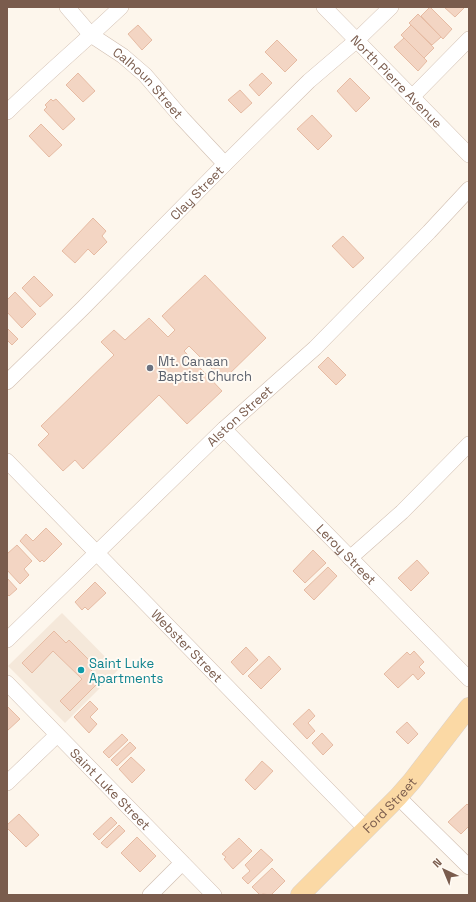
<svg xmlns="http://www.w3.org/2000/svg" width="476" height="902" viewBox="0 0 476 902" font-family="'Space Grotesk',sans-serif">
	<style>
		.residential { fill: #f5e8da }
		.building { fill: #f3d5c3; stroke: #e6bba3 }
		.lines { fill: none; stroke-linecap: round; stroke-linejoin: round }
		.minor-casing { stroke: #d1beb0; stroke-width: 16 }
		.major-casing { stroke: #dad1cd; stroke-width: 20 }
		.minor { stroke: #fff; stroke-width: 15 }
		.major { stroke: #fbd9a5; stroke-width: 19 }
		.worship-dot { fill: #6b7280; stroke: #fffaf3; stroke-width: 1.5 }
		.culture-dot { fill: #0f9aa8; stroke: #fffaf3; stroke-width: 1.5 }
		.labels { text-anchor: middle; stroke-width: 4; stroke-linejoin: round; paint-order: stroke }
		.street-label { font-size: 13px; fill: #7a5c4d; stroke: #fffaf3 }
		.worship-label { font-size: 13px; fill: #5b616d; stroke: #fffaf3; text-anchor: start }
		.culture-label { font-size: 13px; fill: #0d838f; stroke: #fffaf3; text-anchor: start }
	</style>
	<rect width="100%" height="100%" fill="#fdf6ec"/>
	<path class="residential" d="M62,613L118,670L65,723L8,666Z"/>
	<path class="building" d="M430,7L452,29L443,39L421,16Z
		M444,7H465L455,17Z
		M418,14L441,37L432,45L409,23Z
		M138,25L152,40L142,50L128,34Z
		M411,25L434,48L424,58L401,35Z
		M404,38L427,61L418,71L394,47Z
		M277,40L297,60L285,72L265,52Z
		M78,73L95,91L83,102L66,85Z
		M262,73L272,83L259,96L249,85Z
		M350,78L370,98L356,112L337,91Z
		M240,90L252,103L241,113L228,100Z
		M51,99L53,101L56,99L75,119L63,130L44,110L47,107L45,105Z
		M312,115L332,136L318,150L297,129Z
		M41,124L62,145L49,157L29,136Z
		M93,218L106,231L102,236L107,242L94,255L88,249L75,263L62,251Z
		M343,236L364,258L353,268L332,246Z
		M205,275L266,338L223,380L189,346L184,351L222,391L187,424L159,395L83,469L75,460L63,471L38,445L49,434L41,426L114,355L101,342L114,330L125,340L149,318L168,337L175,330L162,316Z
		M34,276L53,295L40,307L22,288Z
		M15,292L36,314L22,328L7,312V300Z
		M7,328L18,339L12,345L7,340Z
		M328,357L346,375L336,385L318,367Z
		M46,528L62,544L44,562L42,560L40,562L20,541L26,534L33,541Z
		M17,545L32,561L24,569L29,575L20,584L7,570V554Z
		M313,550L326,563L305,583L293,571Z
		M417,560L429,573L411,591L398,578Z
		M328,567L337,576L314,600L304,590Z
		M7,578L17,589L9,596L7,594Z
		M95,582L106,593L88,610L85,607L82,610L75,602Z
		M54,631L66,643L69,640L92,663L88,667L101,680L70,711L60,701L82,679L53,651L32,673L22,663Z
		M246,647L258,660L243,675L231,662Z
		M414,651L424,662L419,667L425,673L418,680L413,674L398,688L384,674L407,652L410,655Z
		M269,656L281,669L261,689L248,676Z
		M90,701L98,709L90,717L97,724L89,733L74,717Z
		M7,706L20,719L7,731Z
		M309,709L315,716L308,723L315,731L307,739L293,724Z
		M407,722L418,734L408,744L396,732Z
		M322,733L333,745L323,755L312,743Z
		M122,734L128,740L109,758L103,752Z
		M130,742L136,748L117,766L111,760Z
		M131,757L145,770L132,783L119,769Z
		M262,761L273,771L255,790L245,780Z
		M467,804L469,806V826L461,834L448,822Z
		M19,814L39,835L26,847L7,828V825Z
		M111,817L117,823L99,840L93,834Z
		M119,825L125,831L107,848L101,843Z
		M137,837L156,856L140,872L121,853Z
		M239,838L252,851L233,869L224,859L226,857L222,854Z
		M261,849L273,860L248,884L242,878L250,871L245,865Z
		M272,868L285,881L271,895L263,894L260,895L252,887Z"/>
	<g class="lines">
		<defs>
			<g id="minor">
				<path id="s1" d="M67,7L91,35L123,56L145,75L182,118L225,164"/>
				<path id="s2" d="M324,7L469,155"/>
				<path d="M412,97L469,39"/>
				<path d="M7,112C44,76 83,43 121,7"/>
				<path id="s3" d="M7,382L83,308L225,164L309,81L357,40L391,7"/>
				<path id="s4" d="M224,429L469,679"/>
				<path id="s5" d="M7,461L367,830"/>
				<path d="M350,558L402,512L469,444"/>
				<path id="s6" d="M7,640L224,429L315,348L429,232L469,189"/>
				<path id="s7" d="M7,683L214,895"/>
				<path d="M7,783L57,735"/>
				<path d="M398,797L469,867"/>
				<path d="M150,895L182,863"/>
			</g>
			<g id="major">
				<path id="s8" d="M300,895L398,797L412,781L469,707"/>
			</g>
		</defs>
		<use href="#minor" class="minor-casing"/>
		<use href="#major" class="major-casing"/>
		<use href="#minor" class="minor"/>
		<use href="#major" class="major"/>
	</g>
	<circle class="worship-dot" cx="150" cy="368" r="4"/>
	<circle class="culture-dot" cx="81" cy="670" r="4"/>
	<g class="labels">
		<g class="street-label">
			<text dy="5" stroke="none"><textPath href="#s2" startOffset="104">North Pierre Avenue</textPath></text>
			<text dy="5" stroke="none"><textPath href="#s1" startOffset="112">Calhoun Street</textPath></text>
			<text dy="5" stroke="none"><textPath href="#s3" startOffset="268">Clay Street</textPath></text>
			<text dy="5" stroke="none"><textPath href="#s6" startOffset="323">Alston Street</textPath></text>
			<text dy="5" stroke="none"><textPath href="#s4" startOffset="175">Leroy Street</textPath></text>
			<text dy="5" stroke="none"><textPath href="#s5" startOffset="258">Webster Street</textPath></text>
			<text dy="5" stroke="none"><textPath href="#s7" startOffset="148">Saint Luke Street</textPath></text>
			<text dy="5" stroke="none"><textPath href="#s8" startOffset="127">Ford Street</textPath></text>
		</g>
		<g class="worship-label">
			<text x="158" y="366">Mt. Canaan<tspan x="158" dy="15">Baptist Church</tspan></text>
		</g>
		<g class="culture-label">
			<text x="89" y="668">Saint Luke<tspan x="89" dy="15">Apartments</tspan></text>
		</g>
	</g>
	<rect width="476" height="902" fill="none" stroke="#7a5c4d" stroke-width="16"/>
	<g transform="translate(444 870) rotate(316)" stroke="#fffaf3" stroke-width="3" paint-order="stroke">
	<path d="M0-3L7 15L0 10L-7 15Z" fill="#7a5c4d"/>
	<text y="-6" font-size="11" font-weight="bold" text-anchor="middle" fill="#7a5c4d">N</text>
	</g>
</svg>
